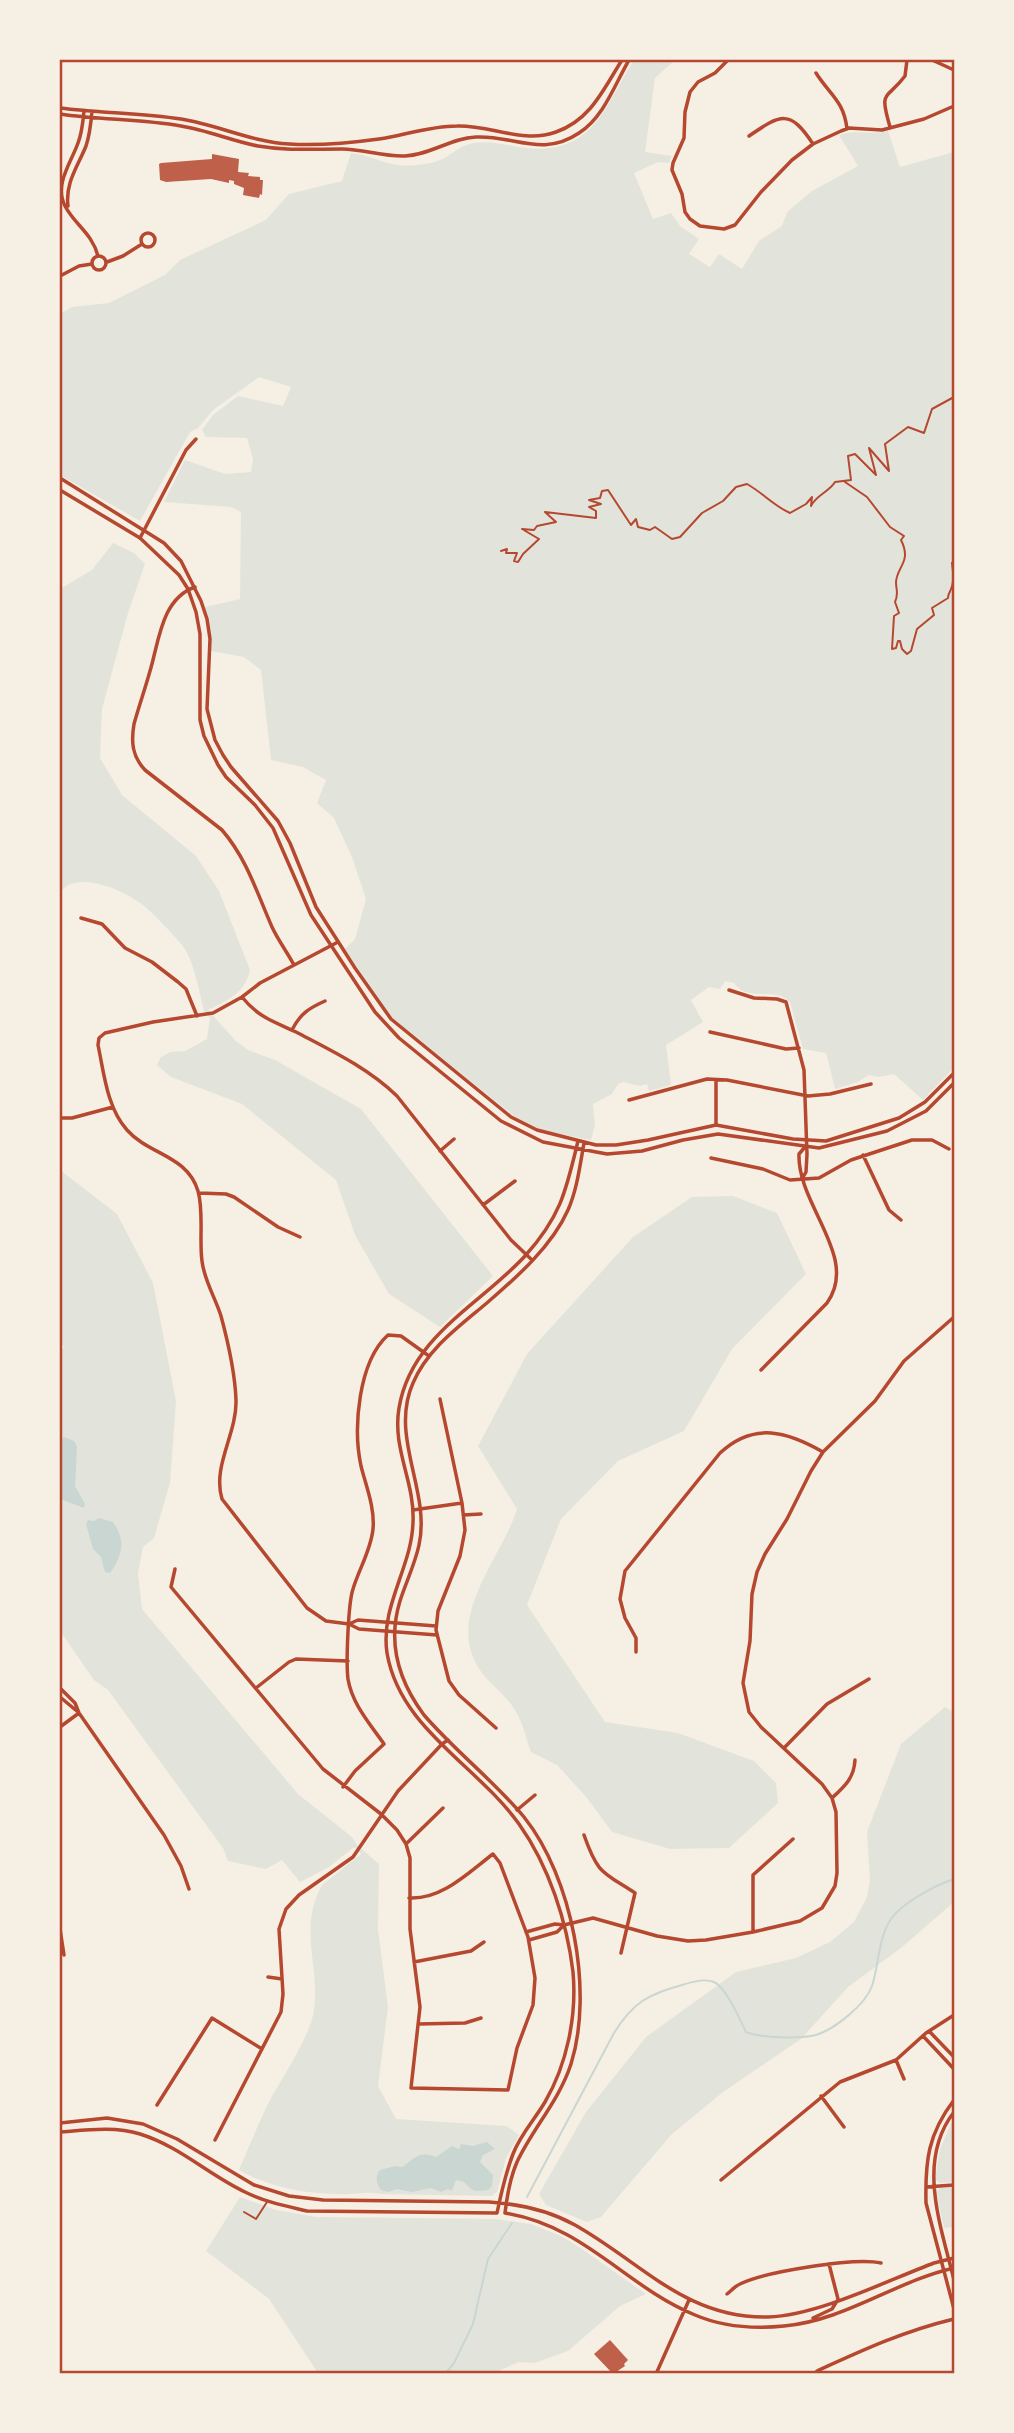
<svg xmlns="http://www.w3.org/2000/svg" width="1014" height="2433" viewBox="0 0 1014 2433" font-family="Poppins,sans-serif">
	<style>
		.green { fill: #e2e4dc }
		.water { fill: #c9d6d2 }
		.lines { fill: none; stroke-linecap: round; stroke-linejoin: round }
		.stream { stroke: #c9d6d2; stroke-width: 2 }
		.building { fill: #bf614a }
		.path { stroke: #b5482f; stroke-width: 2 }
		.service { stroke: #b5482f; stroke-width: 2 }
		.minor { stroke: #b5482f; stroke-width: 3.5 }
		.tertiary { stroke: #b5482f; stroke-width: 3.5 }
		.neatline { fill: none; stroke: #b5482f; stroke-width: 2.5 }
	</style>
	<rect width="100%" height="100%" fill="#f6efe4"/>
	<path class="green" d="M634,60H675L655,78L645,152L672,156L669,163L658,162L634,173L653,219L671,213L680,226L699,239L689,254L710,267L719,254L742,269L759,241L782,226L787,212L812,191L858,166L839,135C854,129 872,135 888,131L900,167L954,152V1068L923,1100L894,1074L878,1077L869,1075L858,1082L835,1089L826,1053L803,1049L790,1002C775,986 747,1003 734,983L725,981L720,989L709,987L691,1000L703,1022L666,1045L671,1085L649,1091L647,1084L640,1086L623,1082L618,1084L612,1094L593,1104L595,1125L591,1140L544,1131L519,1120L391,1017L345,949L355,939L366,899L352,857L334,818L317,803L326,780L303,767L271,760L261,670L244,657L211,651L205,607L240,599L241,512L231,507L164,502L185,460L225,474L251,472L253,459L247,438L206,437L202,430L213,415L238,396L283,406L291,387L259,377L213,410L198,428L190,432L140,521L60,475V314L72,307L109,303L165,275L180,260L266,220L289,194L342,181L351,153C366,154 378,161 392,164C405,167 423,165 435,162C449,158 459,145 474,143C492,140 509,146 527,148C594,155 605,105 634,60Z
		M113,543L134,553L145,564L128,613L102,709L100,758L122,795L196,856L219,891L250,970C246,992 227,1001 208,1010L236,1041L248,1050L275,1060L361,1109L493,1276L440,1327L389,1294L355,1235L336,1180L242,1104L171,1077L157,1065L161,1057L171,1052L185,1051L207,1039L210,1018L204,1011C199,992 195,966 185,949C178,939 153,913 143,905C126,891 75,868 60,893V589L92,570Z
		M60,1170L117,1214L153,1283L176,1401L170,1483L154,1538L143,1547L138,1573L142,1609L298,1794L352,1837L357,1845L379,1864L378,1929L388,2007L378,2086L396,2119L507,2126L519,2135L506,2158L497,2192L492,2196L380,2194C366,2191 354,2195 341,2194C305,2194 271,2188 239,2170C248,2149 257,2127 267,2106C280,2080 310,2038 314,2010C320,1965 298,1929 322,1885L361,1854L354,1847L329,1867L300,1882L282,1860L266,1869L228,1861L223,1848L108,1690L94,1680L60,1631V1350L64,1348L60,1336Z
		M733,1196L777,1213L806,1274L732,1349L684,1431L618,1461L561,1519L527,1605L605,1722L678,1733L754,1761L776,1783L778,1803L729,1848L670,1849L612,1832L587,1798L557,1765L531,1752C526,1739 523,1723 516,1712C507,1695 488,1684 478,1667C446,1614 502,1558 517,1509L478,1446L527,1354L633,1237L692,1197Z
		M945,1707L954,1712V1902L901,1948L848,1987L801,2039L723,2092L671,2135L601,2217L587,2222L546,2205L539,2194L586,2112L646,2037L736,1972L796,1958L830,1942L854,1922L867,1897L870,1880L867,1832L901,1744Z
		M954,2117V2182L940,2183L935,2179L940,2149Z
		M954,2187V2227L944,2228L936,2192L940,2188Z
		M240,2197L276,2210L316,2217L495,2219L531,2224L561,2236L579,2247L646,2294L620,2306L568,2351L535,2363L519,2362L494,2373H318L269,2299L206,2251Z"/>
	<path class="water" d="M64,1437L74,1441L77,1447L75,1486L85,1504L84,1508L63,1500L60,1496V1442Z
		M99,1518L113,1522C126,1540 123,1555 110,1573L105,1572L101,1557L93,1549L86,1524L88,1520L94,1521Z
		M487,2142L495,2149L483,2155L480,2162L493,2175L492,2186L488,2190C473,2192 473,2191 464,2182L456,2180L452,2191L448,2189L441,2192L431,2188L412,2192L397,2189L388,2192L381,2190C376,2183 375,2177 380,2170L395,2166L402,2167C414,2159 419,2150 436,2157L452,2146L459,2149L461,2144L473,2146Z"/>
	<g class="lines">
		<path class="stream" d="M527,2197L614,2033C633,2002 649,1994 682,1985C691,1982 705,1978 714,1982C726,1987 740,2020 746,2032C760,2038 801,2039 816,2035C835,2029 865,2005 872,1986C879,1965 878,1938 891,1919C903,1902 936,1885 954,1879
			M445,2374L454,2363L473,2324L488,2259L512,2223"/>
	</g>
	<path class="building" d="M212,154L239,159L238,172L249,173L248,176L260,177V180H263L262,195L260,194L259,198L243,195L244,188L234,184V181L229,180V183L211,179L166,182L160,180L159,164L161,163L212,159Z
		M610,2340L628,2360L624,2364L625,2366L613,2374L594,2354Z"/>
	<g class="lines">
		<path class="path" d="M845,482L867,497L890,527L904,536L901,540C912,562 897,566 896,582C896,590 899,594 895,602L899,613L894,616L892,649L896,648L898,641H900L902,649L907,654L911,651L917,629L934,615L932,608L948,598C948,594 950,592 951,589C955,581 953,571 952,563L954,562
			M501,551L507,549L506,553H517L514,561L518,562L523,554L539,539L522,529L534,530L537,526L556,522L545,512L596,518V511L589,507L601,504L589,500L600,498L602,491L608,490L631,525L636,519L638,527L650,530L655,527L672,539L680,537L702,513L723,501L736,487L747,484C763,493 774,506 790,513L806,504L812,497L811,506C816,495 829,492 835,482L851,480L848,456L855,454L876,475L869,448L889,471L885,444L908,427L924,433L932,409L954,397"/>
		<path class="service" d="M244,2212L256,2219L267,2202"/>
		<path class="minor" d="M728,60L715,73L698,82L690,92L685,112L684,138L673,163L672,170L682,194L685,212L690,219L700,226L724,229L735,225L761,192L792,160L813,144L841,131L849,128L882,130L924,119L954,106
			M932,60L954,70
			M816,73C830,95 844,101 847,129
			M60,108C100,113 141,113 181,119C218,125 252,142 289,144C318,146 350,143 379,139C405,135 430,126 457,126C491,125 523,144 556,132C591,120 604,88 622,60
			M84,111C83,122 82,133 78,143C71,163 54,184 65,206C75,225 92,233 98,256
			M60,114C100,120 141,119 181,126C207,130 232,141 258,146C287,151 313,149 342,149C363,149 384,157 405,156C430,155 451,138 476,137C514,135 542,158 579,133C604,117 615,84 629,60
			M890,127C879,89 886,101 905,76L907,60
			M749,136C781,114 790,109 813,144
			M68,206C65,183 78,166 86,146C90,134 91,123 92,111
			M141 240a7 7 0 1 1 14 0a7 7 0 1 1-14 0Z
			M92 263a7 7 0 1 1 14 0a7 7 0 1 1-14 0Z
			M107,262L123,256L142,244
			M60,276L79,266L92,264
			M140,538L186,450L196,439
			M195,587C161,599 159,642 150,671C145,689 139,706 134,724C131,742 132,756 145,770L222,830C247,859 257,893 272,927C278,940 287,952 294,965
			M81,918L102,924L125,948L152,962L178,982L186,989L197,1016
			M338,942L260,983L242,997L213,1013L153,1022L105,1033L99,1038L98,1045C104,1073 107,1108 127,1130C149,1155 187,1155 198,1191C204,1212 199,1239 202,1261C204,1280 215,1297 221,1316C228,1342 235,1373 236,1400C237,1434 212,1466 222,1499L307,1608L326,1621L349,1624L359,1629L437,1635
			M729,990L754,998L777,999L786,1002L804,1070L807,1154L806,1172L802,1179
			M242,997C259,1018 273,1021 296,1032C332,1051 368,1068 397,1096L511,1240L532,1260
			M292,1030C300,1014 309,1008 325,1001
			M710,1032L786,1049L799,1048
			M716,1080V1125
			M629,1100L707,1079L727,1080L808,1096L830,1094L871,1084
			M60,1118H72L113,1107
			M440,1151L454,1139
			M863,1155L889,1210L901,1220
			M711,1158L763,1169L790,1180L819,1178L851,1160L912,1140H932L949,1149
			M199,1193L226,1194L234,1197L278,1227L300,1237
			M483,1205L515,1181
			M761,1370L827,1303C860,1257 797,1205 799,1154L805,1147
			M440,1399L462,1503L465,1530L460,1556L438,1611L436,1630L449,1681L459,1695L496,1728
			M413,1510L462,1503
			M463,1515L481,1514
			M175,1569L171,1587L323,1769L381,1814L397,1830L406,1844L410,1858V1929L420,2007L411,2088L508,2090L517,2048L533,2005L535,1978L528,1937L500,1863L493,1854C469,1872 442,1900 409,1898
			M349,1624L358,1620L436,1626
			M636,1652V1638L625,1618L620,1599L625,1571L720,1453C754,1421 788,1432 823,1452
			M60,1688L75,1703L79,1713L164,1835L181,1866L189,1889
			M256,1688L289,1662L296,1659L348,1661
			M60,1697L78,1712
			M60,1727L79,1713
			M784,1748L827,1704L869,1679
			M343,1787L355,1771L384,1744C370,1724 352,1704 348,1679C346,1664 348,1604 353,1589C359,1569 371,1550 373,1529C375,1508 366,1486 361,1466C353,1429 358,1362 388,1335L401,1336L429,1356
			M832,1798C845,1786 854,1778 855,1760
			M517,1810L535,1795
			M584,1835C598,1875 603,1872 635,1893L621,1953
			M406,1844L443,1808
			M60,1929L64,1955
			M526,1932L555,1924L564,1925L593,1918L657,1936L688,1941L706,1940L753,1932L800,1921L822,1908L835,1886L837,1873L836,1812L832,1798L822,1784L761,1727L749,1712L743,1683L750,1641L752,1594L757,1572L765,1554L787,1519L811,1471L823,1452L875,1401L904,1361L954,1317
			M753,1932V1875L793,1839
			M529,1940L557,1932L564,1925
			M414,1962L471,1951L484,1942
			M268,1977L282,1979
			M418,2024L465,2023L481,2018
			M929,2031L954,2057
			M923,2036L954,2069
			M896,2060L904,2079
			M821,2096L844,2127
			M954,2100C928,2134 925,2161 926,2203L954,2309
			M157,2105L212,2018L262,2049
			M954,2112C916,2161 941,2226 954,2280
			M215,2140L281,2012L283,1994L279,1929L286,1909L299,1895L353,1857L398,1791L442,1744L448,1740
			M721,2180L840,2082L896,2060L926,2033L954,2015
			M926,2187L954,2185
			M829,2264L838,2299
			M727,2294C732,2290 735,2286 740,2284C764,2272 855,2257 881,2263
			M817,2371C863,2350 904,2331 954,2319"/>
		<path class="tertiary" d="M60,478L164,543L181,561L201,601L207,619L210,639L207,709L215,740L223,755L231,767L278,821L290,843L316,907L355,968L391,1019L511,1117L537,1130L596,1145H616L648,1140L716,1125L793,1139L826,1141L899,1118L925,1102L954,1073
			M60,490L140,538L179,575L188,589L196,612L200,634V720L204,736L218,765L226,777L255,805L273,828L311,915L375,1012L399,1038L501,1121L543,1142L607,1154L642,1151L683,1140L718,1134L819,1148L887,1131L926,1111L954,1083
			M60,2123L107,2118L143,2124L177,2139L254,2185L289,2196L323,2200L489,2202C520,2204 548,2210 575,2225C641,2262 686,2319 768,2317C819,2315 886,2281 934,2263L954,2258
			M60,2132C86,2130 115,2126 140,2134C179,2146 209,2175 245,2192C265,2202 286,2206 307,2211L497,2213
			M497,2213C501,2194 506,2172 513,2154C520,2135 535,2119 545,2102C567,2064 577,2016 573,1972C567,1922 549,1866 519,1824C477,1765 400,1729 387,1653C380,1606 412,1567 413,1522C415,1482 392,1449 399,1408C411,1336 480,1305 525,1256C561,1216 566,1191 578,1141
			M505,2213C507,2196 510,2178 517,2162C533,2128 559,2101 571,2064C594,1991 572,1877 524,1817C493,1780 455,1751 424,1715C398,1680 387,1643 400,1601C406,1582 415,1564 419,1545C431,1491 389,1437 413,1383C428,1348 460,1326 488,1302C517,1277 552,1246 568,1210C577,1190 580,1165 584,1143
			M505,2213C585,2226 625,2286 695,2315C723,2327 754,2329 784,2326C844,2321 896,2281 954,2268
			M813,2318L832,2309L837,2301
			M656,2374L689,2300"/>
	</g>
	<rect width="1014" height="2433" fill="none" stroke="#f6efe4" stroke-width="122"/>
	<rect x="61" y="61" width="892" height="2311" class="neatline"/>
</svg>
